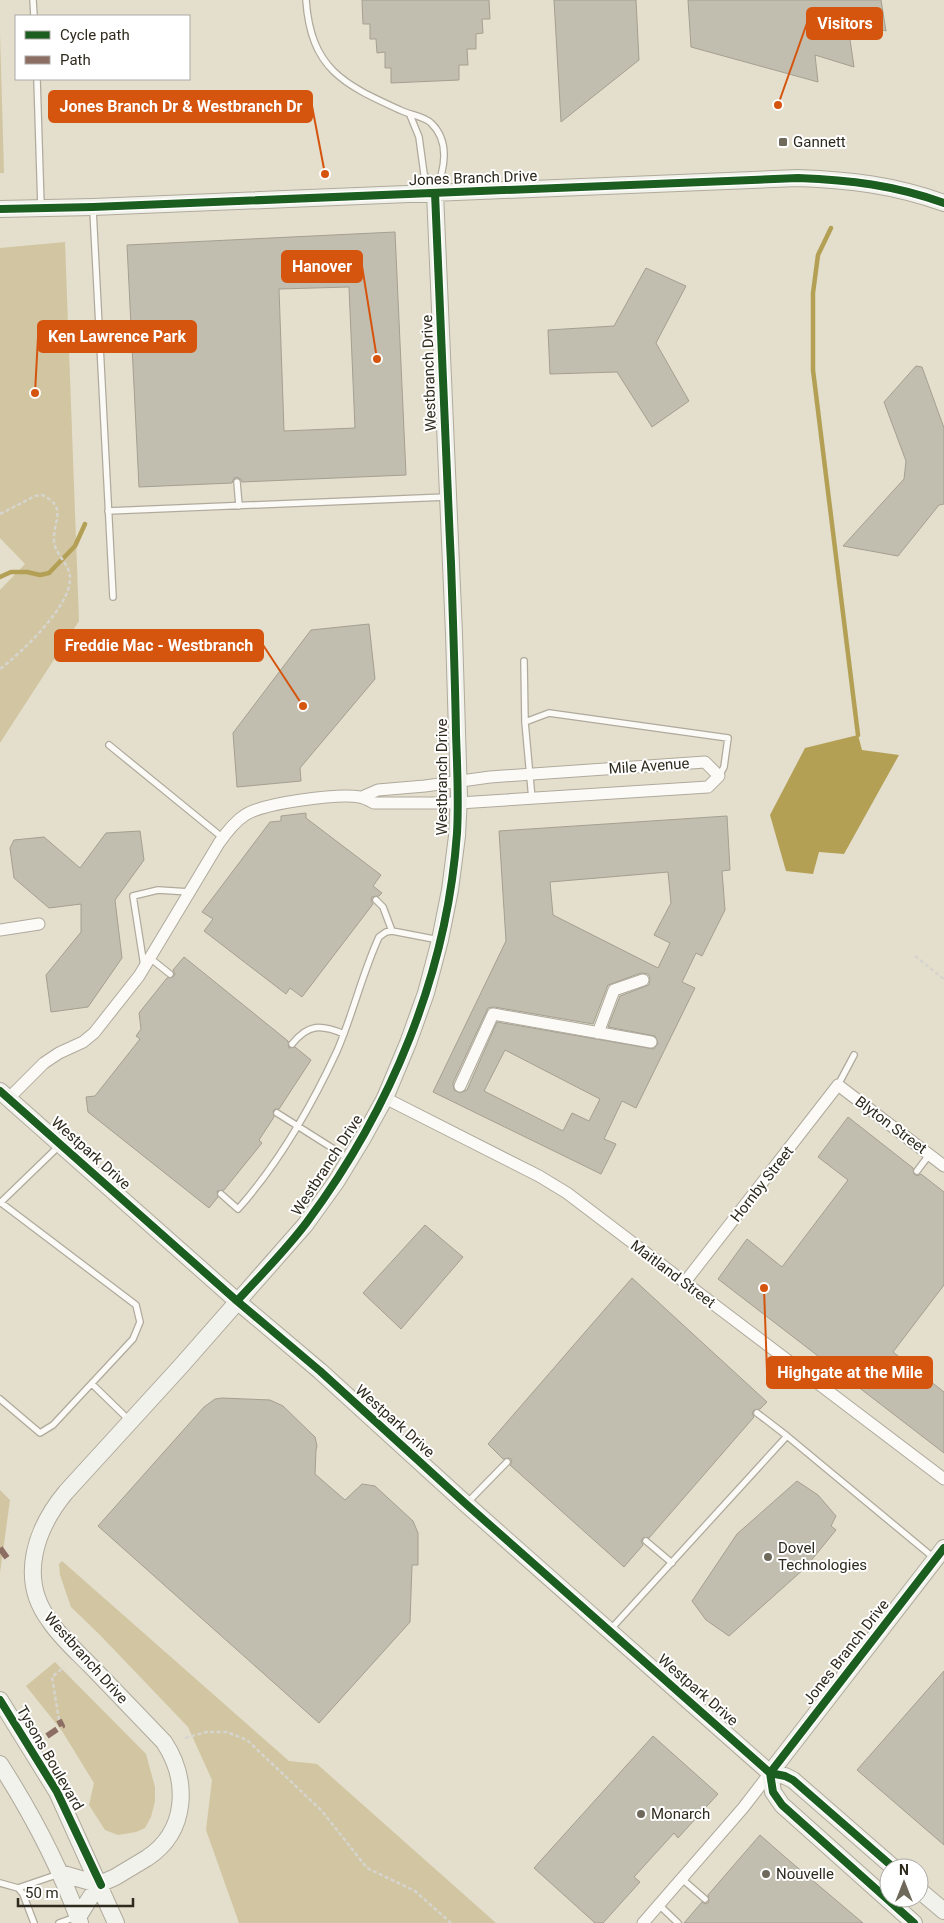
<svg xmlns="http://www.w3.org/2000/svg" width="944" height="1923" viewBox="0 0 944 1923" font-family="Roboto,sans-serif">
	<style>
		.green { fill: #d1c6a1 }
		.water { fill: #b3a055 }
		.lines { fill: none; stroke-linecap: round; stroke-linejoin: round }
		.stream { stroke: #b3a055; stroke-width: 4.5 }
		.building { fill: #c2beaf; stroke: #a49f91; fill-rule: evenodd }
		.lane-casing { stroke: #afaa9c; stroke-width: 8 }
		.street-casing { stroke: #afaa9c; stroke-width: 13 }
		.secondary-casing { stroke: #afaa9c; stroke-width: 18 }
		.path { stroke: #d6d4ce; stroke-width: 2.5; stroke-dasharray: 4 2.5; stroke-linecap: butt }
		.lane { stroke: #fbfaf7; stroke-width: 5.5 }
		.street { stroke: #fbfaf7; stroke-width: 11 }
		.secondary { stroke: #f2f2ec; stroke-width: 16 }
		.quiet { stroke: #8d6e63; stroke-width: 6; stroke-dasharray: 12 6; stroke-linecap: butt }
		.cycleway-casing { stroke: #fff; stroke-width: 11 }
		.cycleway { stroke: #1b5e20; stroke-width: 8 }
		.poi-dot { fill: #6e695a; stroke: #fff; stroke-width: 2 }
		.labels { text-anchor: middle; stroke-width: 4; stroke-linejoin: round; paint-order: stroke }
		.poi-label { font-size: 15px; fill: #2e2a1d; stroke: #fff; text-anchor: start }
		.street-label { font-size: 15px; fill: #2e2a1d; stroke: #fff }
		.leader { fill: none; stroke: #d5540e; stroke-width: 2 }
		.callout-dot { fill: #d5540e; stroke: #fff; stroke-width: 2 }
		.callout { fill: #d5540e; stroke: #d5540e; stroke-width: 2 }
		.callout-label { font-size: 16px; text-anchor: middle; font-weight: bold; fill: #fff }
	</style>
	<rect width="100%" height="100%" fill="#e4decc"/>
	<path class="green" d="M0,33L4,173H0Z
		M65,242L79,621L0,743V590L25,564L0,538V248Z
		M0,1490L10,1500L0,1573Z
		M62,1561L289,1761L317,1764L496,1923H239L206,1830L212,1780L188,1727L100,1635L71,1607L60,1575L59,1564Z
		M55,1662L146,1754L155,1787V1801L151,1817L145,1828L136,1832L118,1835L105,1830L89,1805L94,1783L62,1731L26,1686Z"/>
	<path class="water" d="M858,735L862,750L899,755L844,854L819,852L813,874L786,871L770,815L805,748Z"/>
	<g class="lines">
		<path class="stream" d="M831,228L818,255L813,293V370L858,735
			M0,577L11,572H27L40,575L49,573L75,546L85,524"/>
	</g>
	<path class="building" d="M362,0H489L490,19H482L483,33L476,34V49H467L468,65H459V80L391,83V68H385V52L377,53L376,39H370V24H363Z
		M554,0H636L639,60L561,122Z
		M688,0H881L886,31L847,19L854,67L815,55L818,82L691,47Z
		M395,232L406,475L242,482L241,479L237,477L234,478L232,483L139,487L127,245ZM349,287L355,428L284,431L279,289Z
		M646,268L686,286L656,343L689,401L652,427L617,372L550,374L548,330L614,326Z
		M916,366L922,367L944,428V504L939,505L898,556L843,546L904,479L906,461L884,402Z
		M369,624L375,679L300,768L301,781L237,787L233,733L311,630Z
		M306,813V818L381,875L373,886L382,893L379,896L372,897L371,901L373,904L302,997L290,988L286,994L204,931L213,919L202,912L270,822L281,821V816Z
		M727,816L730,870L722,871L725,910L702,956L696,953L682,982L695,988L636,1108L622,1101L604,1139L616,1144L601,1174L433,1092L506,941L499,831ZM668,872L671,903L654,935L670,943L658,968L553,915L550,882ZM641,973L648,974L650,977L649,985L620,996L608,1027L655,1036L658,1043L654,1049L497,1022L467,1090L460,1093L454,1090L453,1083L488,1008L494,1007L593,1024L608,985ZM505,1050L600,1099L589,1121L572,1113L563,1131L484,1091Z
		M140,831L144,860L115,900L122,958L88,1007L51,1012L46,975L81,932V904L49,908L14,878L10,848L14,840L44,837L80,868L106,833Z
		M184,957L288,1041L289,1048L295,1047L311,1060L279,1109H275L273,1111L274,1117L259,1140L262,1143L224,1190L217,1191L218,1197L209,1208L88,1112L86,1097L95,1096L140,1039L136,1036L141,1029L139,1013L167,978L173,977L175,974L173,970Z
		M848,1117L913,1168L914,1174L917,1176L921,1174L944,1192V1285L893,1352L944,1392V1453L718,1279L747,1239L782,1267L848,1180L818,1157Z
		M425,1225L463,1257L401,1329L363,1293Z
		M632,1278L767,1402L760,1409L754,1410L752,1413L754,1417L649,1538H643L641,1541L643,1545L624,1567L510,1465L512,1461L510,1458L503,1459L488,1444Z
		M222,1398L270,1400L283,1406L315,1437L317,1446L316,1450L315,1474L345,1500L362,1484L375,1486L413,1521L418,1533V1565H412L410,1622L319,1723L98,1526L204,1407L215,1399Z
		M797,1481L818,1495L836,1516L831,1526L836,1530L805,1568L729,1636L706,1620L692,1601L737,1534Z
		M944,1671V1845L857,1770Z
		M653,1736L718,1794L678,1838L674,1833L634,1877L640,1882L603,1923H595L534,1868Z
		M760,1835L785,1857L863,1923H684L702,1902L706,1904L709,1902L708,1895Z"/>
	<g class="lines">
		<defs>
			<path id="lane" d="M33,0L34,16
				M306,0C311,69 343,84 400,110C410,115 424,116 431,123C451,142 444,170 436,191
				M37,79L41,207
				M410,115L419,137L424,174L433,190
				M93,210L113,597
				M237,482L239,506
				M108,511L446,497
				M524,661L525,722L532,799
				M525,722L549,713L728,738L724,767L719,776
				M109,745L223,838
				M392,931L439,940
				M150,958L170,974
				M144,966L133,896L158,890L190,892
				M292,1044C308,1024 321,1024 344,1034
				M838,1085L854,1055
				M277,1113L348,1158
				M917,1171L929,1155
				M221,1194L238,1209C279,1163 311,1107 337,1051C353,1014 362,974 379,937L386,932L392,931L383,907L376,900
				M0,1202L136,1305L140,1322L133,1339L53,1425L40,1433L0,1399
				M0,1203L59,1146
				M92,1384L129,1420
				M757,1413L787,1436
				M467,1503L507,1462
				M646,1541L672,1563
				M610,1630L787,1436L934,1558
				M682,1879L705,1899
				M0,1883L18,1888L23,1894L34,1923
				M18,1888L59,1874
				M659,1905L678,1923
				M59,1923L76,1917"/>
			<path id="street" d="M0,930L39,924
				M598,1033L614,990L643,980
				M460,1086L493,1014L651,1042
				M9,1098L44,1063L59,1053L83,1042L94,1033L139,976L219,843C226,833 234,822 245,815C263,803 339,793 360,797C365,798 370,801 374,803H459L708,787L719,776L705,762L490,777L425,786L378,790L362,797
				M385,1098L539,1176L567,1193L944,1479
				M685,1282L838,1085L944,1166
				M643,1923L743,1808L770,1773"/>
			<path id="secondary" d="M0,209L93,207L798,178C850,180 894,185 944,203
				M0,1091L237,1301L320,1371L466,1504L770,1773L785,1776L793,1780L894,1868
				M0,1700L57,1792L116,1923
				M0,1764C32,1814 60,1867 80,1923
				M770,1773L944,1548
				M770,1773L773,1792L782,1805L914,1923
				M60,1873L101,1885
				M919,1890L944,1911
				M78,1917C85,1907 91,1894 100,1885C105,1881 112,1879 117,1876C127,1870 137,1864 147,1858C188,1831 189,1780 164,1742C139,1716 115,1691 90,1665C76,1651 60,1637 49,1620C18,1578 36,1528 66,1492L181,1366L305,1225L336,1182L364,1136L385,1098L408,1043L426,993L440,940L450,890L457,836L459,797L454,634L435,193"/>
		</defs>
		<use href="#lane" class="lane-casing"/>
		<use href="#street" class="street-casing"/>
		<use href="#secondary" class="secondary-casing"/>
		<path class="path" d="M0,514L35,496L42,495C68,507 53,520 54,541C55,555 71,565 70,579C70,607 21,653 0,669
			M915,956L944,979
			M59,1720L52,1677L64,1667
			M185,1738L206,1732H227L247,1740L322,1811L367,1868L415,1891L451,1923"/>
		<use href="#lane" class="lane"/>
		<use href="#street" class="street"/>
		<use href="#secondary" class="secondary"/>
		<path class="quiet" d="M0,1548L10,1562
			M47,1736L62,1726L59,1720"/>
		<defs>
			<path id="cycleway" d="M0,209L93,207L798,178C850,180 894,185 944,203
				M0,1091L237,1301L320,1371L466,1504L770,1773L785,1776L793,1780L894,1868
				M237,1301C261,1275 286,1250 307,1222C391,1109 447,974 457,833C459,799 457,766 456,733C455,676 453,620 451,563C445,440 441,317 435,193
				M0,1700L57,1792L101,1885
				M770,1773L944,1548
				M770,1773L773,1792L782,1805L914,1923"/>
		</defs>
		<use href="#cycleway" class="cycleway-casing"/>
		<use href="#cycleway" class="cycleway"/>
	</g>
	<g class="poi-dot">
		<rect x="778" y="137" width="10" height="10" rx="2.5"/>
		<circle cx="768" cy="1557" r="5"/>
		<circle cx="641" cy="1814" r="5"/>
		<circle cx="766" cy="1874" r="5"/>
	</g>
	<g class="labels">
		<g class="poi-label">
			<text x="793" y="147">Gannett</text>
			<text x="778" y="1553">Dovel<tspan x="778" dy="17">Technologies</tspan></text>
			<text x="651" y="1819">Monarch</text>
			<text x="776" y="1879">Nouvelle</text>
		</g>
		<g class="street-label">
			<text transform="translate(473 178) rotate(-2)" y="5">Jones Branch Drive</text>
			<text transform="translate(429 373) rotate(-92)" y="5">Westbranch Drive</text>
			<text transform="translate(649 766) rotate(-4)" y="5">Mile Avenue</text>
			<text transform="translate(442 777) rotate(-90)" y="5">Westbranch Drive</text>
			<text transform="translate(891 1125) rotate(37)" y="5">Blyton Street</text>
			<text transform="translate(91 1153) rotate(42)" y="5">Westpark Drive</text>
			<text transform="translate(327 1165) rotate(-57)" y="5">Westbranch Drive</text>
			<text transform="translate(762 1184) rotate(-52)" y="5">Hornby Street</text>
			<text transform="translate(673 1274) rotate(37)" y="5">Maitland Street</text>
			<text transform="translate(395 1421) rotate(42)" y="5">Westpark Drive</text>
			<text transform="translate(846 1652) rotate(-52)" y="5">Jones Branch Drive</text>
			<text transform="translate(86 1658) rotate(48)" y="5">Westbranch Drive</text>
			<text transform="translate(698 1690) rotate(41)" y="5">Westpark Drive</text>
			<text transform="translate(50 1758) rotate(60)" y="5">Tysons Boulevard</text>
		</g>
	</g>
	<path class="leader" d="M778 105L807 23M325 174L312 106M377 359L362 266M35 393L38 337M303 706L263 645M764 1288L767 1372"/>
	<g class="callout-dot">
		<circle cx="778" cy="105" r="5"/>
		<circle cx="325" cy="174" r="5"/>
		<circle cx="377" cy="359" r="5"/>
		<circle cx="35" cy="393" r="5"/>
		<circle cx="303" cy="706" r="5"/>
		<circle cx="764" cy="1288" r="5"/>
	</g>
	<g class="callout">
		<rect x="807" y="8" width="75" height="31" rx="5"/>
		<rect x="49" y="91" width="263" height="31" rx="5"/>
		<rect x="282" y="251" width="80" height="31" rx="5"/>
		<rect x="38" y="321" width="158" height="31" rx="5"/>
		<rect x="55" y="630" width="208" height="31" rx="5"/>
		<rect x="767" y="1357" width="165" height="31" rx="5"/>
	</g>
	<g class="callout-label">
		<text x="845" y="29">Visitors</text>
		<text x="181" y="112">Jones Branch Dr &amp; Westbranch Dr</text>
		<text x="322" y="272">Hanover</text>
		<text x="117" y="342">Ken Lawrence Park</text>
		<text x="159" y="651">Freddie Mac - Westbranch</text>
		<text x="850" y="1378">Highgate at the Mile</text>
	</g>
	<rect x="15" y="15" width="175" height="65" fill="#ffffff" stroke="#abaaa5"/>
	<rect x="25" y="31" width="25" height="8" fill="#1b5e20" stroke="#abaaa5"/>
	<text x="60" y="40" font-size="15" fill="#2e2a1d">Cycle path</text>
	<rect x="25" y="56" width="25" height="8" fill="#8d6e63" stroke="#abaaa5"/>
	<text x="60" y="65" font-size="15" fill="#2e2a1d">Path</text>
	<g transform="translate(904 1883)"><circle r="24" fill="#ffffff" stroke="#abaaa5"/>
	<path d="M0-4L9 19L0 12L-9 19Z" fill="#6e695a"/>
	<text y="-8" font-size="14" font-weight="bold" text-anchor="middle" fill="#2e2a1d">N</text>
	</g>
	<path d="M18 1898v8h115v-8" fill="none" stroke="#2e2a1d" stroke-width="2.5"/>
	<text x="25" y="1898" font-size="15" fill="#2e2a1d" stroke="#ffffff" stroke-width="4" paint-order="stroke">50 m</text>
</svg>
